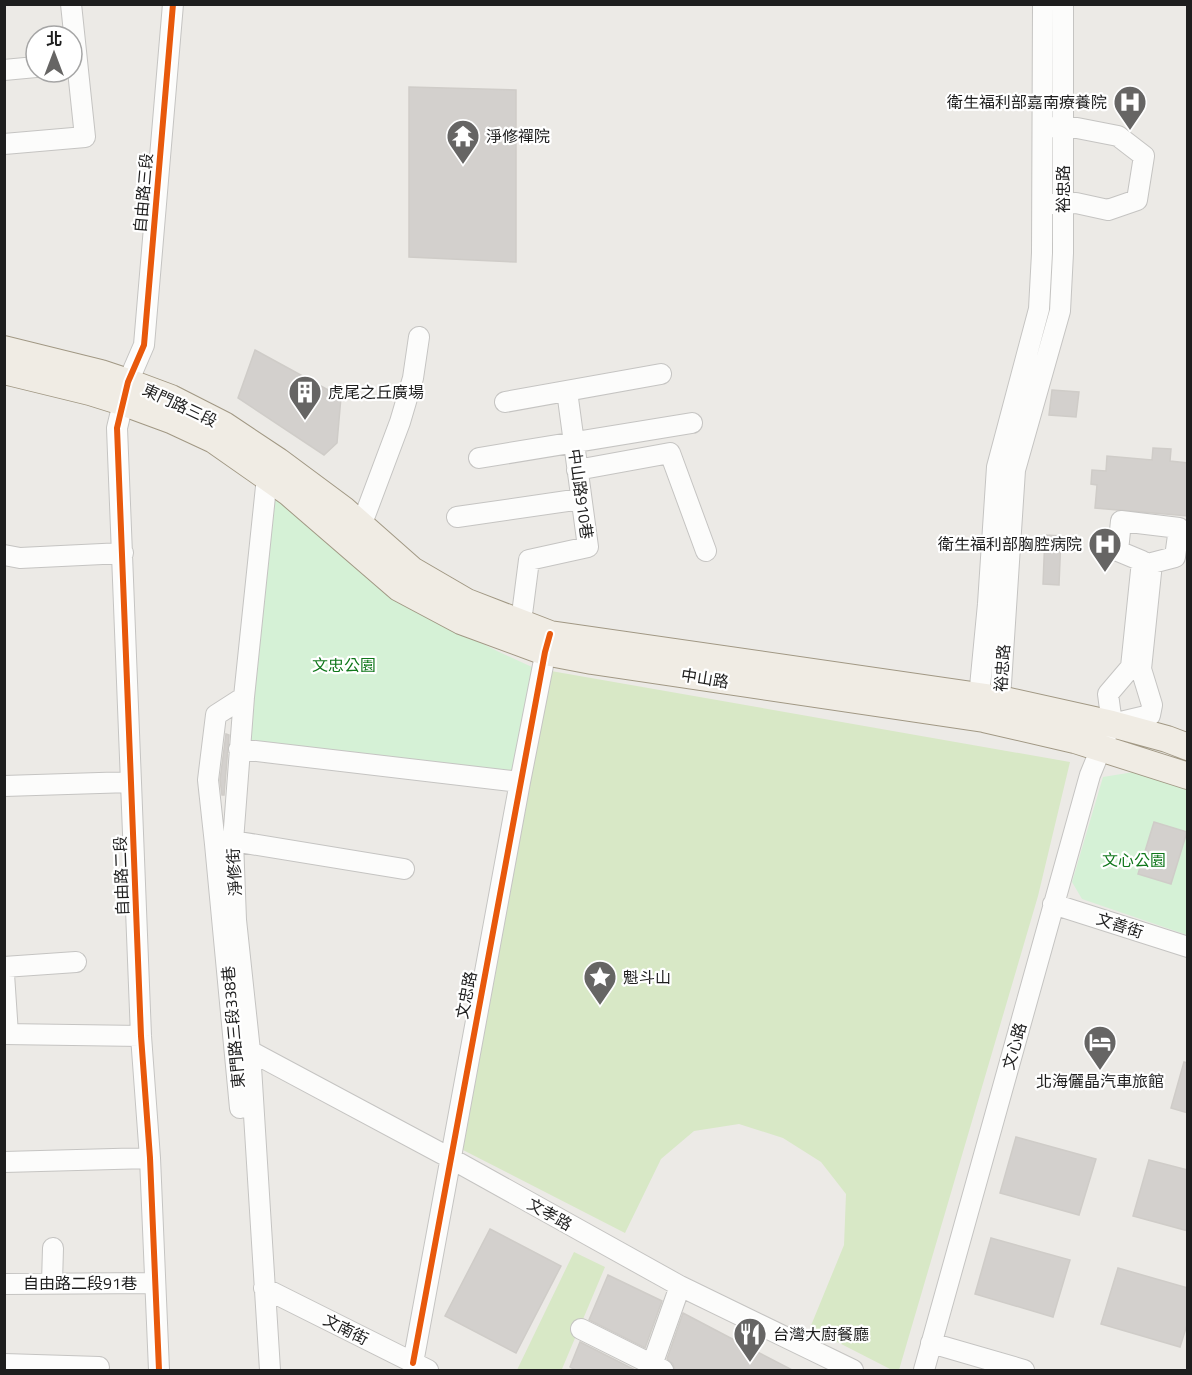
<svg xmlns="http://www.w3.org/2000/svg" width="1192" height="1375" viewBox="0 0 1192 1375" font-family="'Titillium Web','Noto Sans TC',sans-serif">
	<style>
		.grass { fill: #d8e8c6 }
		.park { fill: #d5f1d6 }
		.building { fill: #d3d0cd; stroke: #cfccc8; stroke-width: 1.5 }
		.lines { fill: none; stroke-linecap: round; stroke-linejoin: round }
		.minor-casing { stroke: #c5c4c2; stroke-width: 22 }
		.major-casing { stroke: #a19884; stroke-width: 28 }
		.minor { stroke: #fcfcfb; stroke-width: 20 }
		.major { stroke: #f0ece4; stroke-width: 26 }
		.cycleway-casing { stroke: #fff; stroke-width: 10 }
		.cycleway { stroke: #e8590c; stroke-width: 6 }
		.labels { text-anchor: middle; stroke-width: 4.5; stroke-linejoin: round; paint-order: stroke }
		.poi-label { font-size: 16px; fill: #1e1e1e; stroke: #fff; text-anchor: start }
		.street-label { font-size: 16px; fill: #1e1e1e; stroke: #fff }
		.park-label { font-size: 16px; fill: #10771b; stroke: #fff }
	</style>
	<rect width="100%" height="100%" fill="#eceae6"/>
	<path class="grass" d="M551,671L1070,762L1038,896L899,1370H892L810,1328L844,1245L846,1194L821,1162L783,1138L739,1124L694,1131L661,1159L625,1233L463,1150Z
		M574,1252L605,1267L562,1369L564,1370H517Z"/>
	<path class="park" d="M272,487C295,509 317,535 341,555C398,602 465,637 532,667L513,773L249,741Z
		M1140,771L1187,787V935L1082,899L1072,882L1103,777Z"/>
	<path class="building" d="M409,87L516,90V262L409,257Z
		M255,350L341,397L337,443L324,455L238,398Z
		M1052,390L1079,392L1076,417L1049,415Z
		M1153,448L1171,449L1170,461L1188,463V516L1095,508L1097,485L1091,484L1092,470L1106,471L1107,456L1152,460Z
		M1045,535L1061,536L1059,585L1043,584Z
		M226,734L229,735L224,795H222L220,780Z
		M1154,822L1187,832L1171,884L1138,874Z
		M1184,1062L1188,1063V1113L1171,1108Z
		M1016,1137L1096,1159L1079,1215L1000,1193Z
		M1149,1160L1188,1170V1231L1133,1216Z
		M490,1229L561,1266L516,1353L445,1316Z
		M991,1238L1070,1260L1053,1317L975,1294Z
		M1118,1268L1188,1288V1322L1180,1347L1101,1324Z
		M608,1275L662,1301L645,1348L589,1320Z
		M683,1313L740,1343L794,1371H675L673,1364L667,1359Z
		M580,1342L637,1371H577L570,1367Z"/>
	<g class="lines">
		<defs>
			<path id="minor" d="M4,70L36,67
				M1050,127L1077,128L1118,136L1144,156L1137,200L1108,210L1076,203L1051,204
				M4,144L85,137L71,4
				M505,402L661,374
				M479,458L692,423
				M577,470L670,453L706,551
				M457,517L581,499
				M1121,521L1179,528L1175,557L1152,563L1141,669L1152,705L1150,715L1112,724L1108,694L1131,667L1142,561L1118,551Z
				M353,534L361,526L400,422L413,378L419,337
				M4,555L20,558L123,553
				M521,622L529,560L588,547L567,391
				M982,709L979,697L988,604L997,467L1039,309L1042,253L1043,4
				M992,709L1000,699L1015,470L1060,311L1063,253V4
				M239,749L520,782
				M4,786L131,782
				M233,841L404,869
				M1053,904L1188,947
				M4,967L76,962
				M4,974L8,1034
				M4,1034L141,1036
				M250,1051L450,1158L680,1286L853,1370
				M240,1108L215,844L208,780L216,715L244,697
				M4,1162L150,1158
				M52,1283L53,1248
				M4,1284L155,1283
				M264,1288L428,1370
				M581,1329L663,1370
				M931,1343L1024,1370
				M413,1363L520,782L548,640
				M4,1364L99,1367
				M652,1365L680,1286
				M159,1370L150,1158L141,1036L117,428L128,382L144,345L173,4
				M270,1370L250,1051L236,920L233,841L244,697L267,477L273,469
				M924,1370L1090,775L1106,736"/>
			<path id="major" d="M4,349L101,373L128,382L171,398L224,425L278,461L344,510L412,570L467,602L550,634L1000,699L1112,724L1167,739L1188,747
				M4,371L90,392L122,402L171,420L214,440L288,492L399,588L461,621L545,652L592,661L984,719L1075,740L1188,776"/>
		</defs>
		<use href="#minor" class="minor-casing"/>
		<use href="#major" class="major-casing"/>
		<use href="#minor" class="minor"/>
		<use href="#major" class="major"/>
		<defs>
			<path id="cycleway" d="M413,1363L545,652L550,634
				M159,1370L150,1158L141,1036L117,428L128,382L144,345L173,4"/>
		</defs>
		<use href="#cycleway" class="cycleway-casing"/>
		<use href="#cycleway" class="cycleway"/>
	</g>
	<defs>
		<symbol id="hospital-pin" viewBox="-11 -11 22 30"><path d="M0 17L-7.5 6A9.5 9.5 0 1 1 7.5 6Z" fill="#666564" stroke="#fff"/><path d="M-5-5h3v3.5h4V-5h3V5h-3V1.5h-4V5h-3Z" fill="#fff"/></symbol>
		<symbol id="temple-pin" viewBox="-11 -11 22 30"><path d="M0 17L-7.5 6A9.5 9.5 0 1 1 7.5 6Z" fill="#666564" stroke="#fff"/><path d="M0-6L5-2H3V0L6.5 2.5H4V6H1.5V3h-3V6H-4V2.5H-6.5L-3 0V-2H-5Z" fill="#fff"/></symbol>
		<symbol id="building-pin" viewBox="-11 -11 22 30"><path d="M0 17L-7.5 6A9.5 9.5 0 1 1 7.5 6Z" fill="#666564" stroke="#fff"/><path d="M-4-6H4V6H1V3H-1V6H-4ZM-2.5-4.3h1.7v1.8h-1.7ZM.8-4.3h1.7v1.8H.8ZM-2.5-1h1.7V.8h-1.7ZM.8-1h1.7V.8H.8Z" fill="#fff"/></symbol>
		<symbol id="sight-pin" viewBox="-11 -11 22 30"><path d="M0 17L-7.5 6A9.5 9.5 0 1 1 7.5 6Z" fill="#666564" stroke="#fff"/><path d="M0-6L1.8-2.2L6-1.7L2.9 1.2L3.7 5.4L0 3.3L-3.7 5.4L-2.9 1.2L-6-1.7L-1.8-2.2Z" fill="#fff"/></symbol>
		<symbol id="hotel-pin" viewBox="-11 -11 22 30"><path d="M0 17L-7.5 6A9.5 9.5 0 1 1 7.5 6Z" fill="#666564" stroke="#fff"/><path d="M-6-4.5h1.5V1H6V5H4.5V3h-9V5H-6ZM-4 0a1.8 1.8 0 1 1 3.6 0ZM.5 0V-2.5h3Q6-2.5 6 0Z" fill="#fff"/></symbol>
		<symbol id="restaurant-pin" viewBox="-11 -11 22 30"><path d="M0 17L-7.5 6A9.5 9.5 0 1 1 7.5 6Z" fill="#666564" stroke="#fff"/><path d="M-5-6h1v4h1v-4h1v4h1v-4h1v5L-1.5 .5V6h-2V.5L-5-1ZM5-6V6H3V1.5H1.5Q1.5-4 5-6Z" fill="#fff"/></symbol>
	</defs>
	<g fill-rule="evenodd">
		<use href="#hospital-pin" x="1111" y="83" width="38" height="52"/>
		<use href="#temple-pin" x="444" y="117" width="38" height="52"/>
		<use href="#building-pin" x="286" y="373" width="38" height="52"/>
		<use href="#hospital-pin" x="1086" y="525" width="38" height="52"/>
		<use href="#sight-pin" x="581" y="958" width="38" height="52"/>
		<use href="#hotel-pin" x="1081" y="1023" width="38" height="52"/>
		<use href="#restaurant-pin" x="731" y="1315" width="38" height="52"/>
	</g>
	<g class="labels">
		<g class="poi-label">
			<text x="1107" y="108" text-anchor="end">衛生福利部嘉南療養院</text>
			<text x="486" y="142">淨修禪院</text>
			<text x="328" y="398">虎尾之丘廣場</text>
			<text x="1082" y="550" text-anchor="end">衛生福利部胸腔病院</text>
			<text x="623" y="983">魁斗山</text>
			<text x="1100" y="1087" text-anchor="middle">北海儷晶汽車旅館</text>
			<text x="773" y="1340">台灣大廚餐廳</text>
		</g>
		<g class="street-label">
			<text transform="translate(1063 189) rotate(-90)" y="6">裕忠路</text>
			<text transform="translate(143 193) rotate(-85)" y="6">自由路三段</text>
			<text transform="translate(180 405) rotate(25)" y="6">東門路三段</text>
			<text transform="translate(581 494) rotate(82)" y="6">中山路910巷</text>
			<text transform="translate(1002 668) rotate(-86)" y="6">裕忠路</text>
			<text transform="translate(705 678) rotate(9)" y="6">中山路</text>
			<text transform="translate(234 872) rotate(-93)" y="6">淨修街</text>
			<text transform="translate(121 876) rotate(-92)" y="6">自由路二段</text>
			<text transform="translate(1120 925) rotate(18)" y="6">文善街</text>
			<text transform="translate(466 995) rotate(-79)" y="6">文忠路</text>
			<text transform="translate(233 1027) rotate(-95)" y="6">東門路三段338巷</text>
			<text transform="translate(1014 1046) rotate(-74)" y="6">文心路</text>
			<text transform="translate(550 1214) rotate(29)" y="6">文孝路</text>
			<text x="80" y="1289">自由路二段91巷</text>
			<text transform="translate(346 1329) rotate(27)" y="6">文南街</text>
		</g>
		<g class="park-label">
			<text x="344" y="671">文忠公園</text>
			<text x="1134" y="866">文心公園</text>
		</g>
	</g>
	<rect width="1192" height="1375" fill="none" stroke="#1e1e1e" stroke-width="12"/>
	<g transform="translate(54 54)"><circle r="28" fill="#ffffff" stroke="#a5a5a5" stroke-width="1.5"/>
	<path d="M0-4.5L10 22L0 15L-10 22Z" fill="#666564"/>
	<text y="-9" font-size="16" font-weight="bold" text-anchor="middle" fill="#1e1e1e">北</text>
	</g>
</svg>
